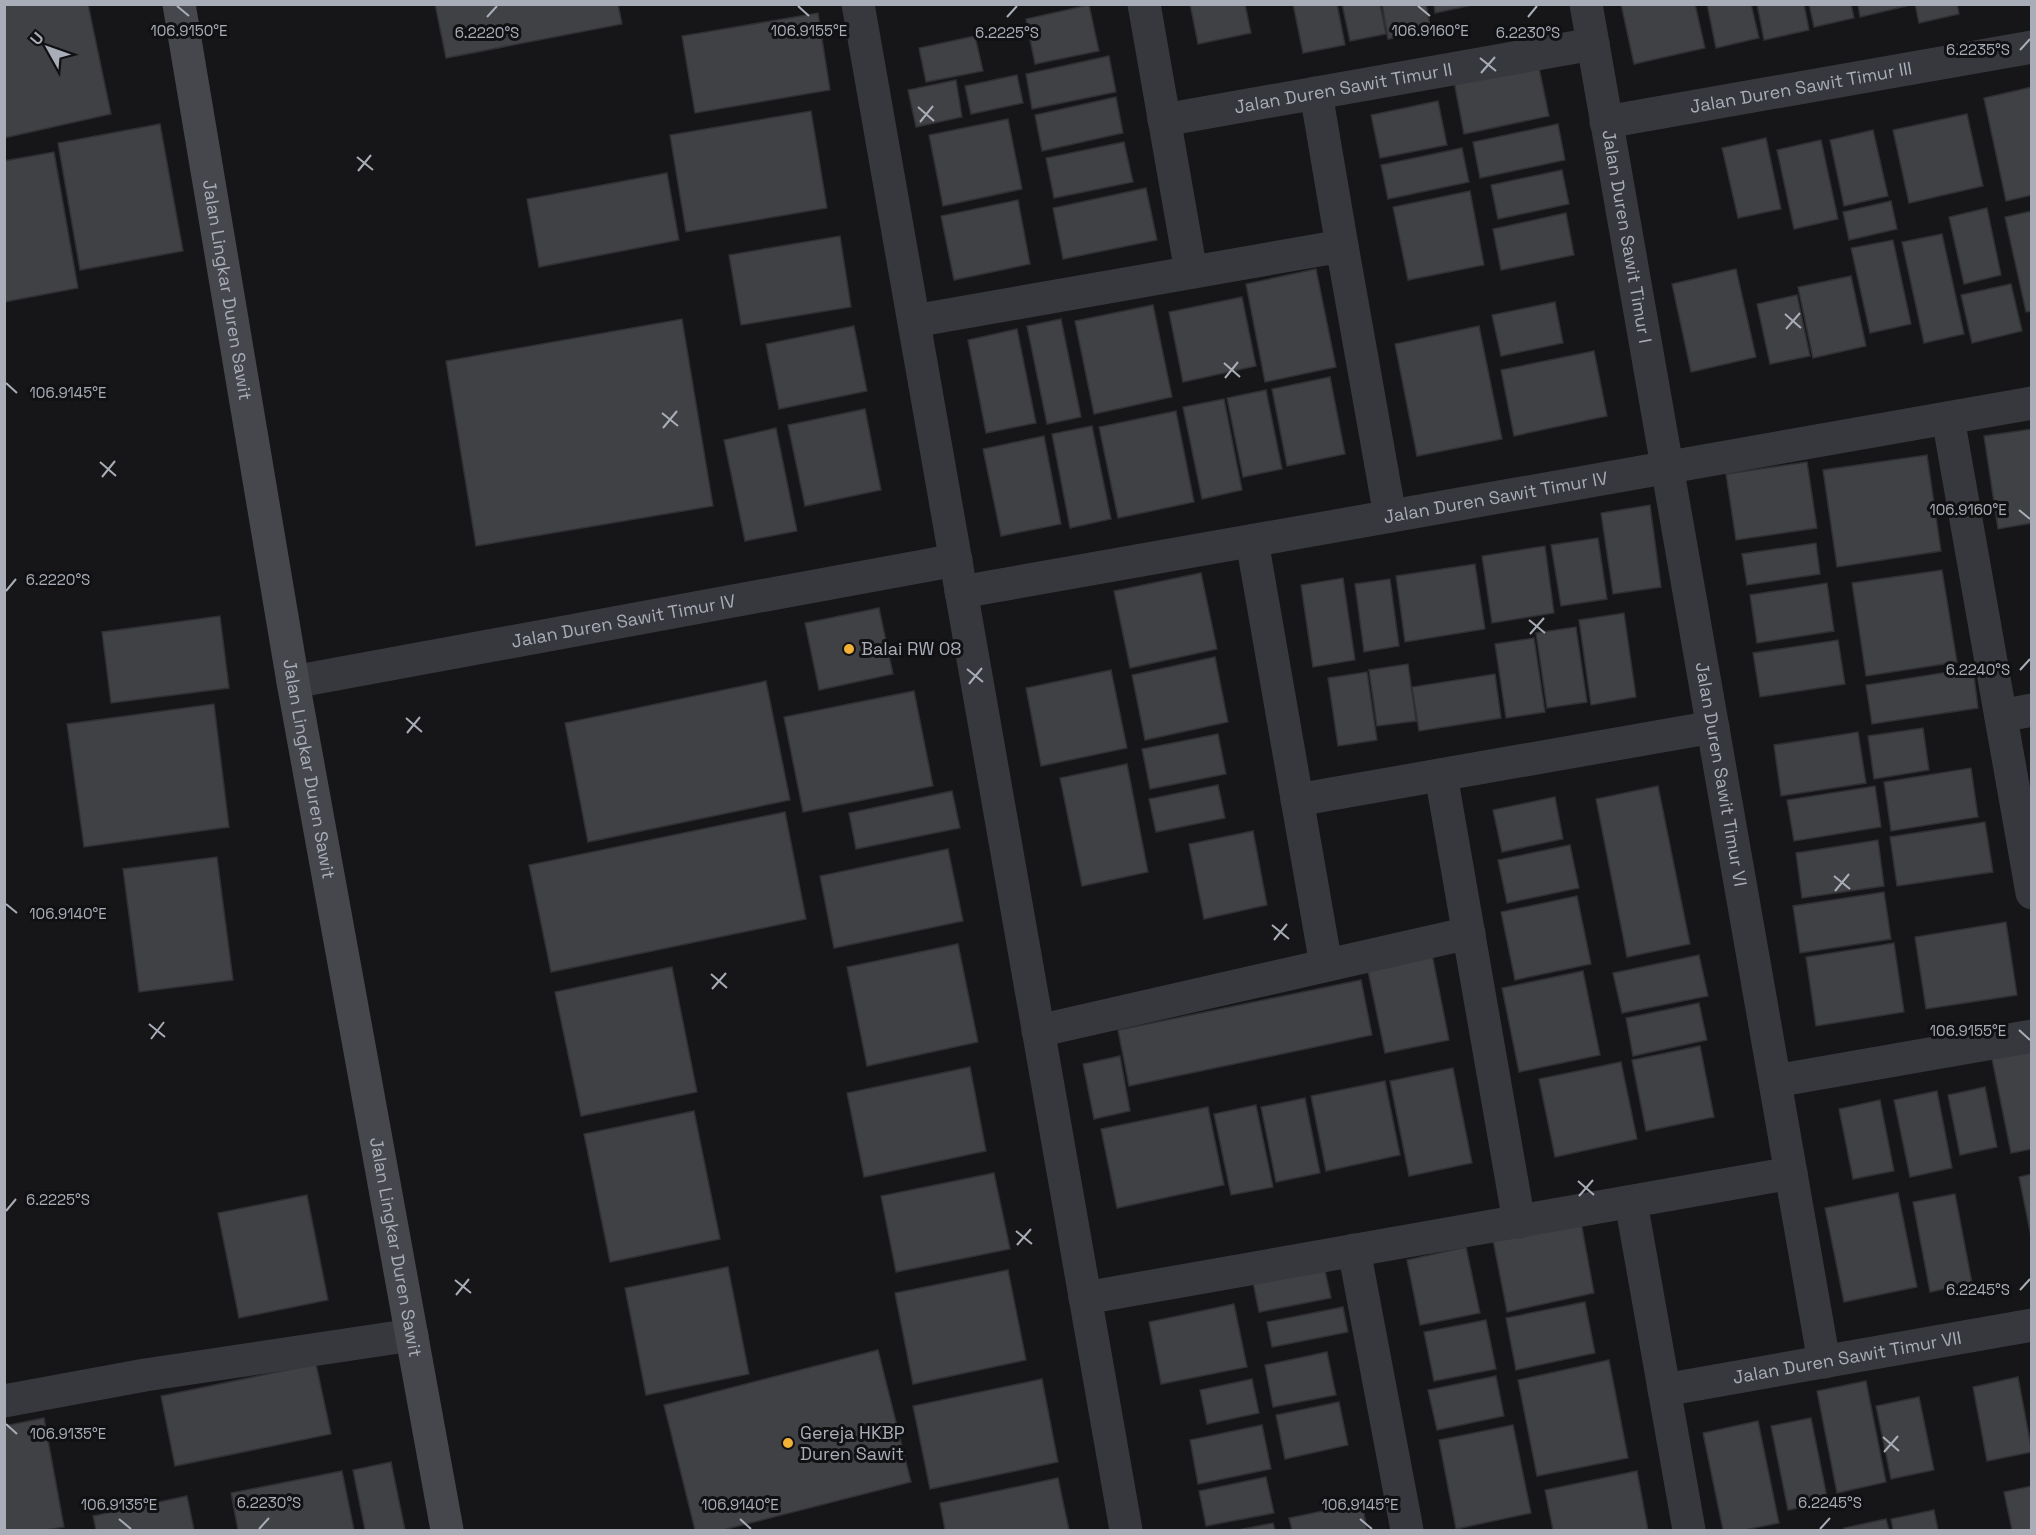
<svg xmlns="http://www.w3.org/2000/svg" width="2036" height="1535" viewBox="0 0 2036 1535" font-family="'Space Grotesk',sans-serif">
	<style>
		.building { fill: #404145; stroke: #303034; stroke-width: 1.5 }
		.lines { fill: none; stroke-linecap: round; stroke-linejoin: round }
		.street { stroke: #37383d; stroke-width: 33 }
		.secondary { stroke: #45474d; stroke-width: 33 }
		.ticks { fill: none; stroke: #a8adb8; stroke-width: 2 }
		.poi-dot { fill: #f2b134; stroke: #111113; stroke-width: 2 }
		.labels { text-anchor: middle; stroke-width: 6; stroke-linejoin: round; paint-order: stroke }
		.street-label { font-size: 18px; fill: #a8adb8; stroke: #111113 }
		.poi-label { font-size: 18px; fill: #a8adb8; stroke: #111113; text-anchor: start }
		.ticks-label { font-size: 15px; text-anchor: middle; fill: #a8adb8; stroke: #111113; stroke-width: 6; stroke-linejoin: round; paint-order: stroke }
	</style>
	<rect width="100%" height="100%" fill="#161618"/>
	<path class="building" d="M4,4H88L111,114L4,138Z
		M435,4H618L622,24L446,58Z
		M1190,4H1245L1251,33L1198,44Z
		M1293,4H1337L1345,45L1303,53Z
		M1342,4H1380L1386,34L1350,41Z
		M1382,4H1426L1431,31L1388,39Z
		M1434,4H1477L1435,13Z
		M1621,4H1695L1705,48L1634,64Z
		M1707,4H1751L1759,38L1716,48Z
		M1757,4H1804L1809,30L1764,40Z
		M1809,4H1851L1854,18L1814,27Z
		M1858,4H1907V6L1860,17Z
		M1915,4H1957L1959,14L1919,23Z
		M1089,5L1099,51L1035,64L1026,19Z
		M818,13L830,90L695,113L682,36Z
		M975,36L983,71L926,82L919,48Z
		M1109,56L1116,92L1032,109L1026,74Z
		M1537,58L1549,116L1464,134L1453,76Z
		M1017,75L1023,103L971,114L965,86Z
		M956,80L962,117L916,127L908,90Z
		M2032,87V195L2006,201L1984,98Z
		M1116,97L1123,133L1042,151L1035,115Z
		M1438,101L1447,145L1380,158L1371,115Z
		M811,111L827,208L686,232L670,135Z
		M1967,114L1983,186L1909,203L1893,130Z
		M1008,119L1022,189L943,206L929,135Z
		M160,124L183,251L80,270L58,143Z
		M1558,124L1565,160L1480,178L1473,142Z
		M1873,130L1888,196L1844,206L1830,140Z
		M1766,138L1781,209L1738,218L1722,148Z
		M1821,140L1838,219L1794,229L1777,150Z
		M1124,142L1133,182L1054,198L1046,158Z
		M1462,148L1469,182L1388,199L1381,165Z
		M54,152L78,288L4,302V161Z
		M1562,170L1569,204L1498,219L1491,185Z
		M667,173L679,240L539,267L527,199Z
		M1146,188L1157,240L1063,259L1053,208Z
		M1470,191L1484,265L1408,280L1393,207Z
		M1018,200L1030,264L954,280L941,216Z
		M1891,201L1897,229L1849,240L1843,212Z
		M1987,208L2001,275L1964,284L1949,217Z
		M2032,211V311L2026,312L2005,217Z
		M1566,213L1574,255L1501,270L1493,229Z
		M1942,234L1964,334L1924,343L1902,242Z
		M840,236L851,307L741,325L729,255Z
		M1893,240L1911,324L1870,333L1851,248Z
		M1316,269L1336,367L1265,382L1246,284Z
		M1736,269L1756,357L1691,372L1672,284Z
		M1851,276L1866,346L1813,358L1798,287Z
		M2011,284L2022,331L1972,343L1961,295Z
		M1797,295L1810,356L1770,364L1757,304Z
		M1242,297L1256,366L1183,382L1169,312Z
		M1555,302L1563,343L1501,356L1492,315Z
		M1153,305L1172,397L1094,414L1075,321Z
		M682,319L713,506L476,546L446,361Z
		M1061,319L1081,417L1047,424L1027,326Z
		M854,326L867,391L779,409L766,344Z
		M1479,326L1502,439L1417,456L1395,344Z
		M1017,329L1036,423L986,433L968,340Z
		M1594,351L1607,416L1514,436L1501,370Z
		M1330,377L1345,454L1287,466L1272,389Z
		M1266,390L1282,469L1243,477L1227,398Z
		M1224,399L1242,490L1202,499L1183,407Z
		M865,409L881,490L805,506L788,425Z
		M1176,411L1194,502L1118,518L1099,427Z
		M1092,426L1111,519L1070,528L1052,434Z
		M776,428L797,531L745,541L724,440Z
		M2032,429V523L1998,529L1984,436Z
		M1044,436L1061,524L1001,536L983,449Z
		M1927,455L1941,551L1837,567L1823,470Z
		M1807,462L1817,528L1736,540L1726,474Z
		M1650,505L1661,587L1613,594L1601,513Z
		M1598,538L1607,599L1561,606L1551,545Z
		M1816,543L1820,574L1747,585L1742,554Z
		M1545,546L1554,613L1492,623L1482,556Z
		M1475,564L1485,629L1405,642L1396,576Z
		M1942,570L1957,662L1866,676L1852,583Z
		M1201,573L1217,649L1130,668L1114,591Z
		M1343,578L1355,660L1313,667L1301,585Z
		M1390,579L1399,646L1364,652L1355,584Z
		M1827,583L1834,631L1757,643L1750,595Z
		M879,608L893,674L819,690L805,623Z
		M1624,613L1636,697L1591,705L1579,620Z
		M220,616L229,688L111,703L102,632Z
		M1576,627L1587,702L1547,708L1536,633Z
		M1534,638L1545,712L1506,718L1495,644Z
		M1838,640L1845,684L1760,697L1753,653Z
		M1215,657L1228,722L1145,740L1132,675Z
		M1408,664L1416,721L1377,726L1369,670Z
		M1973,668L1978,708L1872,724L1866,685Z
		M1111,670L1127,748L1041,766L1026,688Z
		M1367,672L1377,740L1338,746L1328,678Z
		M1495,674L1501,718L1419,731L1412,687Z
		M766,681L790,800L588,842L565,723Z
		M914,691L933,786L803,812L784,717Z
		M214,704L229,827L84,847L67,724Z
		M1923,728L1929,770L1874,779L1868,736Z
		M1858,732L1866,783L1781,796L1774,745Z
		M1218,734L1226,774L1150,789L1142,749Z
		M1127,764L1148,872L1082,886L1060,778Z
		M1971,768L1978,817L1891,831L1884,782Z
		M1218,785L1225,818L1156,832L1149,799Z
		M1658,786L1690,944L1627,957L1596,799Z
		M1875,786L1881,827L1794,841L1787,800Z
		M952,791L960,828L856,849L849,813Z
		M1555,797L1563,839L1502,852L1493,810Z
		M785,812L806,919L551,972L529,865Z
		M1985,822L1993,872L1897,886L1890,837Z
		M1253,831L1267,905L1204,919L1189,844Z
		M1878,840L1884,886L1802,898L1796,853Z
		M1570,845L1579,888L1507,903L1498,860Z
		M948,849L963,921L834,948L820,876Z
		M217,857L233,980L139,992L123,869Z
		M1884,892L1891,939L1800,953L1793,906Z
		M1577,896L1591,964L1515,980L1501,912Z
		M2006,922L2017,995L1926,1009L1915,937Z
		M1894,943L1904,1012L1816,1026L1806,957Z
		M958,944L978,1042L867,1066L847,967Z
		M1430,944L1449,1040L1385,1053L1365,957Z
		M1699,955L1708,996L1622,1013L1613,973Z
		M672,967L697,1092L581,1116L555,992Z
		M1583,971L1600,1055L1519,1072L1502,988Z
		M1361,980L1372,1035L1129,1086L1118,1030Z
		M1699,1003L1707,1040L1633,1056L1626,1018Z
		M2032,1042V1149L2011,1153L1990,1049Z
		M1700,1046L1714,1117L1646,1131L1632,1060Z
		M1120,1056L1130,1111L1094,1119L1083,1064Z
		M1621,1062L1637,1139L1555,1157L1539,1079Z
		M970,1067L986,1151L864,1177L847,1093Z
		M1453,1068L1472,1163L1409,1176L1390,1081Z
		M1385,1081L1400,1155L1326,1171L1311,1096Z
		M1985,1087L1997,1147L1960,1155L1948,1095Z
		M1937,1091L1952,1168L1910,1177L1894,1100Z
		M1305,1098L1320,1173L1276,1182L1261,1107Z
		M1880,1100L1894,1171L1853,1179L1839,1109Z
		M1256,1105L1273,1187L1231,1195L1214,1114Z
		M1208,1107L1224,1185L1117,1208L1101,1129Z
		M694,1111L720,1239L610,1262L584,1134Z
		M994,1173L1010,1249L896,1272L881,1196Z
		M2032,1174V1241L2019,1177Z
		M1898,1193L1917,1287L1844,1302L1825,1208Z
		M1955,1194L1972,1283L1930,1292L1913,1202Z
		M307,1195L328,1300L239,1318L218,1213Z
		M1581,1222L1594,1293L1507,1312L1493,1240Z
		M1466,1247L1480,1313L1420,1325L1407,1260Z
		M1324,1266L1331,1298L1259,1312L1253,1282Z
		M728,1267L749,1374L646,1395L625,1288Z
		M1008,1270L1026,1360L913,1384L895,1293Z
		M1585,1302L1595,1353L1516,1370L1506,1318Z
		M1234,1304L1247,1367L1161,1384L1149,1322Z
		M1343,1307L1348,1332L1272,1347L1267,1322Z
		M1486,1320L1496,1369L1434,1381L1424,1332Z
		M878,1350L911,1482L723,1530H695L664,1405Z
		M1327,1352L1336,1395L1273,1407L1265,1365Z
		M1609,1360L1628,1458L1537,1476L1518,1380Z
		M316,1364L331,1434L175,1466L161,1396Z
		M1496,1376L1504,1416L1437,1430L1428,1390Z
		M2018,1377L2032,1452L1987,1461L1973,1387Z
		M1042,1379L1058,1462L930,1489L913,1406Z
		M1252,1379L1259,1413L1207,1424L1200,1390Z
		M1866,1381L1886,1482L1837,1493L1817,1391Z
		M1919,1397L1934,1470L1891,1479L1876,1406Z
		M1339,1402L1348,1445L1285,1459L1276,1415Z
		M44,1418L64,1527L46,1530H4V1426Z
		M1811,1418L1828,1502L1788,1510L1771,1426Z
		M1758,1421L1779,1523L1744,1530H1723L1703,1433Z
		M1262,1425L1271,1469L1198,1484L1190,1440Z
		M1513,1425L1531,1513L1456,1529L1439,1440Z
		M391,1462L405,1530H365L353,1470Z
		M342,1471L354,1530H238L231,1493Z
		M1637,1471L1648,1530H1553L1545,1490Z
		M1266,1477L1274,1513L1206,1526L1199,1491Z
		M1058,1478L1069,1530H945L940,1503Z
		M2032,1486V1530H2012L2004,1492Z
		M187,1496L194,1530H96L93,1516Z
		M1362,1503L1367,1530H1292L1289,1518Z
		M1934,1510L1938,1530H1893L1891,1519Z
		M1886,1519L1889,1530H1844V1528Z
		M1273,1523L1275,1530H1238Z"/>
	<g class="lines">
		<g class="street">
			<path d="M858,4L1126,1530"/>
			<path d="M1144,4L1191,272"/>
			<path id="s1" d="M1586,4L1824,1362"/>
			<path d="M1316,93L1342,246"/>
			<path id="s2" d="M1164,120L1593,44"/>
			<path id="s3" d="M1606,122L2032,47"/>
			<path d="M914,321L1342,246L1390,516"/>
			<path d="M1948,418L2032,893"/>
			<path d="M1252,541L1326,965"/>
			<path id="s4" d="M961,592L2032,403"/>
			<path id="s5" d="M293,682L956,560"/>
			<path d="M2001,716L2032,710"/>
			<path d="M1441,775L1519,1222"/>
			<path d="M1297,800L1713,727"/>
			<path d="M1038,1031L1469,933"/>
			<path d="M1775,1081L2032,1036"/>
			<path d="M1631,1202L1689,1530"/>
			<path d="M1354,1250L1407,1530"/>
			<path d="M1085,1298L1791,1173"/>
			<path id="s6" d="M1664,1390L2032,1325"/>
			<path d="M4,1401L145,1375L412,1335"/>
		</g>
		<path class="secondary" id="s7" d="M179,4L293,682L447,1530"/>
	</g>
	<path class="ticks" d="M177,6L189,16M798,6L809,16M1418,6L1430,16M487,17L497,6M1007,17L1017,6M1528,17L1537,6M2020,50L2030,39M1480,58L1496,71M1481,73L1495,57M918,107L934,121M920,122L933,106M357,157L373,170M358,171L371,155M1785,314L1801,328M1786,329L1800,313M1224,363L1240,377M1225,378L1238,362M6,383L17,393M662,413L678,426M663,428L677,411M100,462L116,476M102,477L115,461M2019,510L2030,519M6,591L16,579M1529,620L1545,633M1530,634L1544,618M967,669L983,682M2020,670L2030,659M969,684L982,668M406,718L422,732M407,733L420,717M1834,876L1850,889M1835,891L1849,874M6,904L17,913M1272,925L1289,939M1274,940L1287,924M711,974L727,988M712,989L726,973M149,1024L165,1037M2019,1030L2030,1040M151,1039L164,1022M1578,1181L1594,1195M1579,1196L1593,1180M6,1211L16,1199M1016,1231L1032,1244M1017,1245L1031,1229M455,1280L471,1293M2020,1290L2030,1279M456,1295L469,1279M6,1424L17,1434M1883,1437L1899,1451M1884,1452L1898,1436M119,1519L131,1529M740,1519L751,1529M1360,1519L1372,1529M259,1529L269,1518M1820,1529L1830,1518"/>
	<g class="poi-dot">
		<circle cx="849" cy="649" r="6"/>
		<circle cx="788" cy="1443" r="6"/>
	</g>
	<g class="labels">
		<g class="street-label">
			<text dy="6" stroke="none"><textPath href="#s2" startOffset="182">Jalan Duren Sawit Timur II</textPath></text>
			<text dy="6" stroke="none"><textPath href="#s3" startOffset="198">Jalan Duren Sawit Timur III</textPath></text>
			<text dy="6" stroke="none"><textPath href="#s1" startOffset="236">Jalan Duren Sawit Timur I</textPath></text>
			<text dy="6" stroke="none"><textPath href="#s7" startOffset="290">Jalan Lingkar Duren Sawit</textPath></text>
			<text dy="6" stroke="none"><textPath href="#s4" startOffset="543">Jalan Duren Sawit Timur IV</textPath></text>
			<text dy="6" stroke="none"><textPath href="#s5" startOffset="336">Jalan Duren Sawit Timur IV</textPath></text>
			<text dy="6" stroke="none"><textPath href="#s7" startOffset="776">Jalan Lingkar Duren Sawit</textPath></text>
			<text dy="6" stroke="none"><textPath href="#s1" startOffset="782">Jalan Duren Sawit Timur VI</textPath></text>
			<text dy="6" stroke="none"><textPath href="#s7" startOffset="1262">Jalan Lingkar Duren Sawit</textPath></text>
			<text dy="6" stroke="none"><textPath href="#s6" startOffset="186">Jalan Duren Sawit Timur VII</textPath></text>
		</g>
		<g class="poi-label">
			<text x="861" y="655">Balai RW 08</text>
			<text x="800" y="1439">Gereja HKBP<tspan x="800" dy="21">Duren Sawit</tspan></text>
		</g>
	</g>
	<g class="ticks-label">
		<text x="809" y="36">106.9155°E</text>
		<text x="189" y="36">106.9150°E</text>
		<text x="1430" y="36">106.9160°E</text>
		<text x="487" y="38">6.2220°S</text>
		<text x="1007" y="38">6.2225°S</text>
		<text x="1528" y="38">6.2230°S</text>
		<text x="1978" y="55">6.2235°S</text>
		<text x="68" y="398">106.9145°E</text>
		<text x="1968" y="515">106.9160°E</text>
		<text x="58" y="585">6.2220°S</text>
		<text x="1978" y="675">6.2240°S</text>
		<text x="68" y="919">106.9140°E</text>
		<text x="1968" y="1036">106.9155°E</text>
		<text x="58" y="1205">6.2225°S</text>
		<text x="1978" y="1295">6.2245°S</text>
		<text x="68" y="1439">106.9135°E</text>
		<text x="269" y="1508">6.2230°S</text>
		<text x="1830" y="1508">6.2245°S</text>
		<text x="119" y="1510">106.9135°E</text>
		<text x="740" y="1510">106.9140°E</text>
		<text x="1360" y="1510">106.9145°E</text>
	</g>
	<rect width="2036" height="1535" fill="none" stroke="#a8adb8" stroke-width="12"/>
	<g transform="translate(48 48) rotate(310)" stroke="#111113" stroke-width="4.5" paint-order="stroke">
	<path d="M0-4.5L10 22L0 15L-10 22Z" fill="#a8adb8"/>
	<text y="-9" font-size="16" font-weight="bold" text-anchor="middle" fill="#a8adb8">U</text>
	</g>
</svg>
